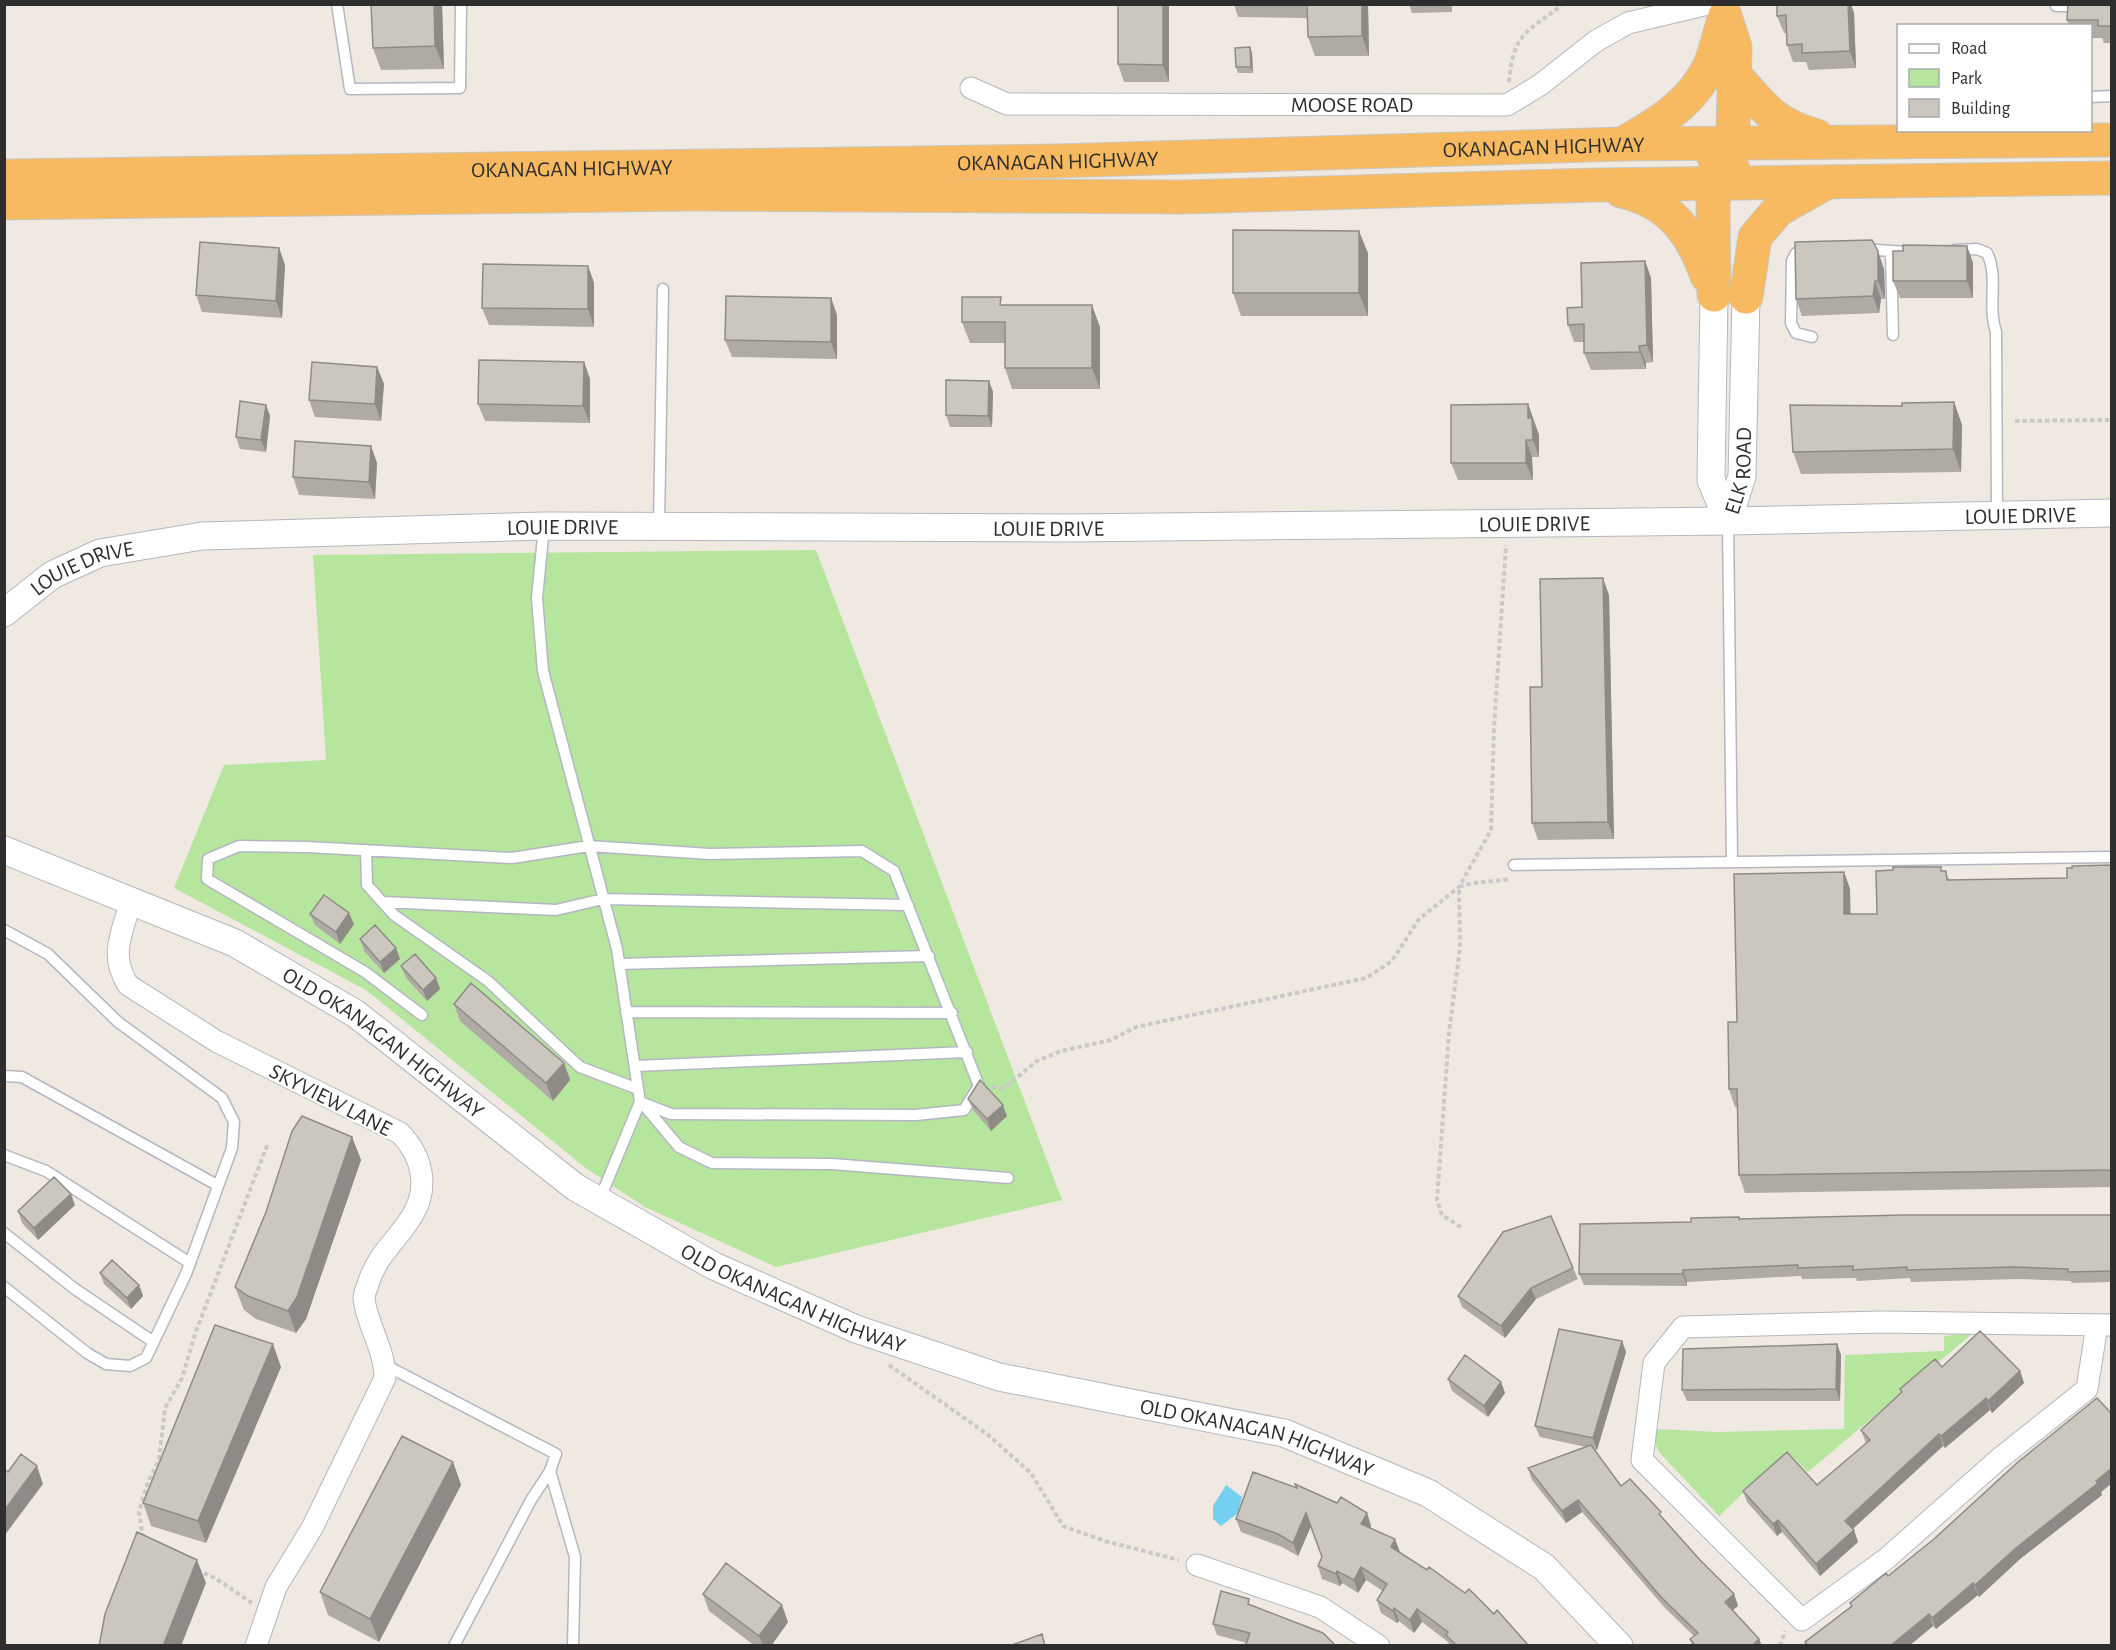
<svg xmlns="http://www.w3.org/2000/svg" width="2116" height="1650" viewBox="0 0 2116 1650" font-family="'Alegreya Sans',sans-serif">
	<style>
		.green { fill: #b6e59e }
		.water { fill: #75cff0 }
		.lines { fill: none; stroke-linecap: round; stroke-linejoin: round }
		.service-casing { stroke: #b4b7c1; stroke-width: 13 }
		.minor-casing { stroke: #b4b7c1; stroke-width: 23 }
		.tertiary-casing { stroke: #b4b7c1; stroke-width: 29 }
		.trunk-casing { stroke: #c9c9c9; stroke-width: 35 }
		.path { stroke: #c9c9c9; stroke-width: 4; stroke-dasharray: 4.5 3; stroke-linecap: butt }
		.service { stroke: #fff; stroke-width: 10 }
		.minor { stroke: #fff; stroke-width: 21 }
		.tertiary { stroke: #fff; stroke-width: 27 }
		.trunk { stroke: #f8ba60; stroke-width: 33 }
		.wall { fill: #afaba4 }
		.shaded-wall { fill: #8e8b86 }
		.building { fill: #cbc7bf; stroke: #8e8b86; stroke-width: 1.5 }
		.labels { text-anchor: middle; stroke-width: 4.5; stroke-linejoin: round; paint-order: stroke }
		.street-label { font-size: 22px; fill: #2e2e2e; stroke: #fff }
	</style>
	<rect width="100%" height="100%" fill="#efe9e1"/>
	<path class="green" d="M816,550L1062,1200L776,1267L645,1207L587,1169L366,990L174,888L224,765L326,760L313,555Z
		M1973,1333L1808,1472L1787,1451L1719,1516L1659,1452L1654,1441L1656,1429L1717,1432L1844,1429L1845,1355L1944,1351V1336Z"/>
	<path class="water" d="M1226,1485L1242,1497L1238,1513L1221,1526L1213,1519V1506Z"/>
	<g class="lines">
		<defs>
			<path id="service" d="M337,4L350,89L460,88L461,4
				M2056,6H2081
				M2090,97L2112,96
				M1862,249L1906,252
				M1808,250L1796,253L1792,261L1791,323L1796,333L1812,337
				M1955,250L1977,249L1987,253C1999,277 1987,306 1996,332L1997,514
				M1891,253L1893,335
				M1728,521L1732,862
				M659,526L663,289
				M544,527L537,598L543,671L617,949L640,1102L599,1201
				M366,850L367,885L394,915L488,981L580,1067L638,1089
				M1514,865L2112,857
				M383,902L556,910L603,899L908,905
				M4,930L48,954L118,1022L222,1098L234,1122L232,1148L186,1274L146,1358L130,1366L106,1364L87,1353L4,1287
				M619,964L929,956
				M626,1012L952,1013
				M422,1015L365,972L207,879L208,859L239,846L307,847L512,858L589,846L710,854L862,851L894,871L979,1086L964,1110L916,1115L671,1114L640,1102
				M635,1066L967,1052
				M4,1076L22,1077L217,1185
				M643,1104L679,1147L712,1163L832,1164L1008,1178
				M4,1155L46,1171L190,1263
				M4,1233L75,1289L152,1341
				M385,1365L556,1454L550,1471L531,1500L454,1646
				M550,1471L575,1557L573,1646"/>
			<path id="minor" d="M971,88L1007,104L1507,105L1540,85L1596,41L1628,23L1708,4
				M131,901C122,933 109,955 128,985L216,1041L400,1133C422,1156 430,1187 412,1216C397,1241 379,1252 369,1281C368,1286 364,1293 364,1298C366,1323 385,1349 385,1378L312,1528L276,1587L256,1646
				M2097,1325L2087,1389L1999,1459L1886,1559L1802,1620L1642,1460L1654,1363L1683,1327L1881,1322L2112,1325
				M1197,1565L1320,1607L1379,1646"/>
			<g id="tertiary">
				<path d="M1714,295L1711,480L1728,521"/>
				<path id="s1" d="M1728,521L1742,476L1746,297"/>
				<path id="s2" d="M4,613L52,575L100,553L202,536L544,526L1069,528L1728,521L2112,513"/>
				<path id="s3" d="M4,850L235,943L356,1014L575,1187L714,1266L856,1329L999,1377L1284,1433L1428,1493L1544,1567L1619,1646"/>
			</g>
			<g id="trunk">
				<path d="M1736,76C1764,108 1774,124 1817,136"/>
				<path d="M1622,144C1656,125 1693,103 1710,65C1716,50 1720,32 1725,16"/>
				<path d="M1714,158L1730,144L1733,130L1735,47L1725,16"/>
				<path id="s4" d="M4,176L1056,161L1622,144L2112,140"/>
				<path d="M1621,191C1669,202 1691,231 1707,276"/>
				<path d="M4,203L692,194L1183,197L1596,185L2112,178"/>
				<path d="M1714,295L1713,200L1719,184L1733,169"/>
				<path d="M1746,297L1755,237L1778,210L1824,184"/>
			</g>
		</defs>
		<use href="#service" class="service-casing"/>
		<use href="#minor" class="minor-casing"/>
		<use href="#tertiary" class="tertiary-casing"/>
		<use href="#trunk" class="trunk-casing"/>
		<path class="path" d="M1509,82C1513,32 1527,33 1563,4
			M2015,421L2112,420
			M992,1087L1004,1088L1037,1061L1061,1051L1111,1040L1136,1027L1366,978L1392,961L1419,919L1459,887L1491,830L1494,727L1506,545
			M1461,1227L1442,1215L1437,1200L1449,1033L1460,947L1459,887C1477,881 1491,882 1509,879
			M889,1365L987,1434L1031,1473L1063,1526L1105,1541L1179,1560
			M143,1538L139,1512L147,1485L159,1459L165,1408L182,1378L195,1334L268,1143
			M197,1570L215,1578L252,1603
			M1780,1646L1785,1631"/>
		<use href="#service" class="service"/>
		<use href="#minor" class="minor"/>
		<use href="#tertiary" class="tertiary"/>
		<use href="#trunk" class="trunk"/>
	</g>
	<path class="wall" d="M371,4H442L444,69L381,70L373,48Z
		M1118,4H1169V82H1124L1118,64Z
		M1234,4H1368L1369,56H1315L1308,37V18L1238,17Z
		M1409,4H1452V12L1412,13Z
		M2112,4V43H2104L2102,38H2091V26H2069L2067,20Z
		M1854,13L1856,68L1809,70L1806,62H1793L1787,45L1786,33H1784L1777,16Z
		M1250,47L1252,53L1253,73H1238L1236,67Z
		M1967,246L1973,263V298H1900L1893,281Z
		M279,248L285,265L282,318L202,312L196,295Z
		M1368,253V316H1241L1233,293Z
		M1645,261L1651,278L1653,362L1646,363V369L1591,370L1584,353V342H1574L1568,325L1582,307Z
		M588,266L594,283V327L489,325L482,308Z
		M1884,269L1885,299H1881L1879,313L1802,316L1796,299Z
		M831,298L837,315V359L732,357L725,340Z
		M1003,305L1100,327V389H1012L1005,368V343H970L962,322Z
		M584,362L590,379V423L485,421L478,404Z
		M377,367L384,384L381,421L315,417L309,400Z
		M989,381L993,392L992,427H950L946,415Z
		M1954,402L1962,425L1961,472L1801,474L1793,452L1902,406Z
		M1528,404L1539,435V457H1532L1533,480H1458L1451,463Z
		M266,405L270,416L266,452L240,449L236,437Z
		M371,446L377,463L375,499L299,495L293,477Z
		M1609,595L1614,839L1538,840L1532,823L1542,687Z
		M2112,865V1187L1745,1193L1739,1175L1737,1107H1735L1729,1089L1737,1022L1844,872L1850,889V914H1877L1943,871L1950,880L2067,878Z
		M310,914L354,924L340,944L315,925Z
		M360,939L400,959L384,973L364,951Z
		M401,966L436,978L440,989L427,1001L406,978Z
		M454,1004L564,1063L570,1080L553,1101L460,1021Z
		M968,1099L1007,1116L991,1131L973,1110Z
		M352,1137L361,1160L306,1319L296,1333L256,1319L244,1310L235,1287Z
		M75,1205L38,1240L22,1223L18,1211Z
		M2112,1215V1282L2072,1283L2071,1281L2018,1279L1911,1282L1910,1278L1857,1281L1856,1278L1802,1279L1801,1276L1687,1282V1286L1584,1285L1579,1274L1691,1222L1739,1217L1740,1219Z
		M1573,1268L1578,1279L1536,1299L1505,1338L1462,1307L1458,1296Z
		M100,1273L139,1285L143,1296L131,1309L104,1284Z
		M1622,1341L1626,1352L1597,1450L1594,1449L1621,1486L1664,1519L1700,1560L1734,1594L1738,1606L1733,1610L1759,1639L1762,1646H1692L1690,1639L1694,1636L1665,1608L1582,1512L1566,1523L1532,1480L1528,1468L1586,1447L1540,1437L1535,1426Z
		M1837,1344L1841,1355L1840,1401H1687L1682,1390Z
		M281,1367L206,1543L151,1526L143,1503Z
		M1942,1367L2020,1371L2024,1383L1992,1413L1990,1410L1945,1448L1943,1446L1853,1529L1858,1542L1820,1576L1782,1532L1777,1536L1747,1502L1743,1491L1817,1485L1866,1443L1861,1430L1901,1393L1900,1389Z
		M1448,1379L1501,1382L1505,1393L1488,1417L1452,1391Z
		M2112,1414V1483L2101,1492L2102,1495L2020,1559L1979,1597L1978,1595L1936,1629L1933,1626L1909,1646H1806L1805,1642L1851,1607L1850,1603Z
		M453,1462L461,1485L379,1642L328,1615L320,1592Z
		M1337,1503L1367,1513L1371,1526L1370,1528L1399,1552L1494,1614L1529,1646H1450L1448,1642L1422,1622L1414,1633L1399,1621L1397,1623L1381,1613L1377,1600L1383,1591L1366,1580L1358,1593L1342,1583L1340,1586L1322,1579L1318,1566L1322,1557L1311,1526L1298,1556L1282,1547L1241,1532L1236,1519Z
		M703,1594L788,1622L771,1646H755L709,1611Z
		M1252,1606L1336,1646H1247V1643L1217,1635L1213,1624Z"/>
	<path class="shaded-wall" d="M434,4H442L444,69L435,46Z
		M1163,4H1169V82L1163,65Z
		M1362,4H1368L1369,56L1362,36Z
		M1848,4H1851L1854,13L1856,68L1850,51Z
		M1250,47L1252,53L1253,73L1251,67Z
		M1359,231L1368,253V316L1359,293Z
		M1967,246L1973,263V298L1967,281Z
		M279,248L285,265L282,318L276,301Z
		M1878,251L1884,269L1885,299L1878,281Z
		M1645,261L1651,278L1653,362L1647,345Z
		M588,266L594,283V327L588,309Z
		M1875,281L1881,299L1879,313L1873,296Z
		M831,298L837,315V359L831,342Z
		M1092,305L1100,327V389L1092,368Z
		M1639,346L1646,363V369L1640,352Z
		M584,362L590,379V423L583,406Z
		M377,367L384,384L381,421L375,404Z
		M989,381L993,392L992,427L988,416Z
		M1954,402L1962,425L1961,472L1953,449Z
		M1528,404L1539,435V457L1533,440L1528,418Z
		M266,405L270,416L266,452L261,440Z
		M1526,440L1532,457L1533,480L1526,463Z
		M371,446L377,463L375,499L369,482Z
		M1603,578L1609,595L1614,839L1608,822Z
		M1844,872L1850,889L1851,932L1844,914Z
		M349,913L354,924L340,944L336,932Z
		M396,948L400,959L384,973L380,962Z
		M436,978L440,989L427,1001L423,990Z
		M564,1063L570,1080L553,1101L546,1083Z
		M1003,1105L1007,1116L991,1131L987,1119Z
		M352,1137L361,1160L306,1319L296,1333L288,1311Z
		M71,1194L75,1205L38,1240L34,1228Z
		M1683,1270L1687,1282V1286L1683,1274Z
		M139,1285L143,1296L131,1309L127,1298Z
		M1531,1288L1536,1299L1505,1338L1501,1326Z
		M1622,1341L1626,1352L1597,1450L1593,1438Z
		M273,1344L281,1367L206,1543L198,1521Z
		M1837,1344L1841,1355L1840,1401L1836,1389Z
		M2020,1371L2024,1383L1992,1413L1988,1401Z
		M1501,1382L1505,1393L1488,1417L1484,1406Z
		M1986,1398L1990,1410L1945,1448L1941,1436Z
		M1939,1434L1943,1446L1849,1532L1845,1521Z
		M453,1462L461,1485L379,1642L370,1619Z
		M37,1466L43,1484L4,1536V1511Z
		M2112,1468V1483L2101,1492L2102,1495L2020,1559L1979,1597L1975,1585L2016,1548Z
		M1578,1500L1582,1512L1566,1523L1562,1511Z
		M1306,1513L1311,1526L1298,1556L1293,1543Z
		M1367,1513L1371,1526L1366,1537L1361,1524Z
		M1778,1520L1782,1532L1777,1536L1773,1524Z
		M1854,1530L1858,1542L1820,1576L1816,1564Z
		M1395,1539L1400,1552L1395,1560L1391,1547Z
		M197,1560L206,1583L181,1646H163Z
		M1361,1567L1366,1580L1358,1593L1354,1580Z
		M1337,1571L1342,1583L1340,1586L1336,1574Z
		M1973,1583L1978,1595L1936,1629L1932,1618Z
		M1734,1594L1738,1606L1729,1613L1725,1602Z
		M782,1605L788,1622L771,1646H763L759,1636Z
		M1394,1608L1399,1621L1397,1623L1393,1611Z
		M1417,1609L1422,1622L1414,1633L1410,1620Z
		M1929,1614L1933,1626L1909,1646H1890Z
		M1759,1639L1762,1646H1752Z"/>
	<path class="building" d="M371,4H434L435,46L373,48Z
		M1118,4H1163V65L1118,64Z
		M1307,4H1362V36L1308,37Z
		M1777,4H1848L1850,51L1802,53V44L1787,45L1786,15L1777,16Z
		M2068,4H2112V26H2098V20H2067Z
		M1250,47L1251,67H1236L1235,48Z
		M1233,230L1359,231V293H1233Z
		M1872,240L1878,251V281H1875L1873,296L1796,299L1795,242Z
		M200,242L279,248L276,301L196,295Z
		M1903,245L1967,246V281H1893V251H1903Z
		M1645,261L1647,345L1639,346L1640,352L1584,353V324L1568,325L1567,308L1582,307L1581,263Z
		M483,264L588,266V309L482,308Z
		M726,296L831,298V342L725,340Z
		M962,297H1001L1000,305H1092V368H1005V322H962Z
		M479,360L584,362L583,406L478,404Z
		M312,362L377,367L375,404L309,400Z
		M946,380L989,381L988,416L946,415Z
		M240,401L266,405L261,440L236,437Z
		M1954,402L1953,449L1793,452L1790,405L1902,406V403Z
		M1528,404V418H1532L1533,440H1526V463H1451V405Z
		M295,441L371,446L369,482L293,477Z
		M1603,578L1608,822L1532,823L1530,687H1542L1540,579Z
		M2112,865V1170L1739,1175L1737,1089H1729L1728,1022H1737L1734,874L1844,872V914H1877L1876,871L1893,870V867H1941V871H1946L1947,880L2067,878V868H2072V866Z
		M324,895L349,913L336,932L310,914Z
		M375,925L396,948L380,962L360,939Z
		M415,954L436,978L423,990L401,966Z
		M471,983L564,1063L546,1083L454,1004Z
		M980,1080L1003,1105L987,1119L968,1099Z
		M302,1116L352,1137L297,1297L288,1311L248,1296L235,1287L266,1212L292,1131Z
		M54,1177L71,1194L34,1228L18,1211Z
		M1904,1215H2112V1271L2068,1272V1269L2014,1267L1907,1270V1267L1853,1270V1266L1798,1268V1265L1683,1270V1274H1579L1580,1224L1691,1222V1218L1739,1217V1219Z
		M1551,1216L1573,1268L1531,1288L1501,1326L1458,1296L1503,1232Z
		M112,1260L139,1285L127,1298L100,1273Z
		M215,1325L273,1344L198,1521L143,1503Z
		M1559,1329L1622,1341L1593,1438L1535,1426Z
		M1980,1331L2020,1371L1988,1401L1986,1398L1941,1436L1939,1434L1845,1521L1854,1530L1816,1564L1778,1520L1773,1524L1743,1491L1787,1452L1817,1485L1870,1440L1861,1430L1902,1392L1900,1389L1935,1359L1942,1367Z
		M1837,1344L1836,1389L1682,1390L1683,1349Z
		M1465,1355L1501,1382L1484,1406L1448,1379Z
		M2097,1398L2112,1414V1468L2096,1481L2098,1483L2016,1548L1975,1585L1973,1583L1932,1618L1929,1614L1890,1646H1808L1805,1642L1852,1606L1850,1603L1886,1573L1888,1576L1934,1539L2018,1462Z
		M402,1436L453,1462L370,1619L320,1592Z
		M1591,1445L1621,1486L1630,1479L1661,1512L1659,1514L1700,1560L1734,1594L1725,1602L1759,1639L1752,1646H1696L1690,1639L1698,1633L1661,1597L1578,1500L1562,1511L1528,1468Z
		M21,1454L37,1466L4,1511V1469L8,1472Z
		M1253,1472L1297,1488L1295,1484L1337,1503L1341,1497L1367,1513L1361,1524L1395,1539L1391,1547L1427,1570L1429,1567L1465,1593L1469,1589L1494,1614L1497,1610L1529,1646H1457L1446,1635L1448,1632L1417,1609L1410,1620L1394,1608L1393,1611L1377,1600L1387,1584L1361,1567L1354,1580L1337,1571L1336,1574L1318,1566L1322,1557L1306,1513L1293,1543L1278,1534L1236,1519Z
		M137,1532L197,1560L163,1646H99L105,1614Z
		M726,1563L782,1605L759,1636L703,1594Z
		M1221,1591L1249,1599L1248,1604L1323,1633L1336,1646H1250L1246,1644L1250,1633L1213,1624Z
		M1042,1634L1045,1646H1009Z"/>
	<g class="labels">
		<g class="street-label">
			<text x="1352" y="112">MOOSE ROAD</text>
			<text dy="8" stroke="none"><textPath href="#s4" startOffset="1540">OKANAGAN HIGHWAY</textPath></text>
			<text dy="8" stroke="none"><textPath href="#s4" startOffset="1054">OKANAGAN HIGHWAY</textPath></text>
			<text dy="8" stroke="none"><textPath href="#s4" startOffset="568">OKANAGAN HIGHWAY</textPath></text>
			<text dy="8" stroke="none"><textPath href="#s1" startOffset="52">ELK ROAD</textPath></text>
			<text dy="8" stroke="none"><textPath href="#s2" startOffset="2036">LOUIE DRIVE</textPath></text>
			<text dy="8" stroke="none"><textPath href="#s2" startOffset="1550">LOUIE DRIVE</textPath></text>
			<text dy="8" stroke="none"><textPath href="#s2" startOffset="578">LOUIE DRIVE</textPath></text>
			<text dy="8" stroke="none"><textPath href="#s2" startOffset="1064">LOUIE DRIVE</textPath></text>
			<text dy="8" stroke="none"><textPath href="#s2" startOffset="92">LOUIE DRIVE</textPath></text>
			<text dy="8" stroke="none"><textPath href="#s3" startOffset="428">OLD OKANAGAN HIGHWAY</textPath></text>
			<text transform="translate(331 1099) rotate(27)" y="8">SKYVIEW LANE</text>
			<text dy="8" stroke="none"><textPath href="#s3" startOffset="914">OLD OKANAGAN HIGHWAY</textPath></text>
			<text dy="8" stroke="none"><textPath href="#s3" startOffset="1400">OLD OKANAGAN HIGHWAY</textPath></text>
		</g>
	</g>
	<rect width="2116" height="1650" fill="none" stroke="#2e2e2e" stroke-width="12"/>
	<rect x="1897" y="24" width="195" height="108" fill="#ffffff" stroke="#ababab" stroke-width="1.5"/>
	<rect x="1909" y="44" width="30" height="9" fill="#ffffff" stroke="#ababab" stroke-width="1.5"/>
	<text x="1951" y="54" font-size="18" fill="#2e2e2e">Road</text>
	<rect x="1909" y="69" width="30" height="18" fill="#b6e59e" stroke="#ababab" stroke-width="1.5"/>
	<text x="1951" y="84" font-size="18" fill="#2e2e2e">Park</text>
	<rect x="1909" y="99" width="30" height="18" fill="#cbc7bf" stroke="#ababab" stroke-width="1.5"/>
	<text x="1951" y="114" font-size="18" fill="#2e2e2e">Building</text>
</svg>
